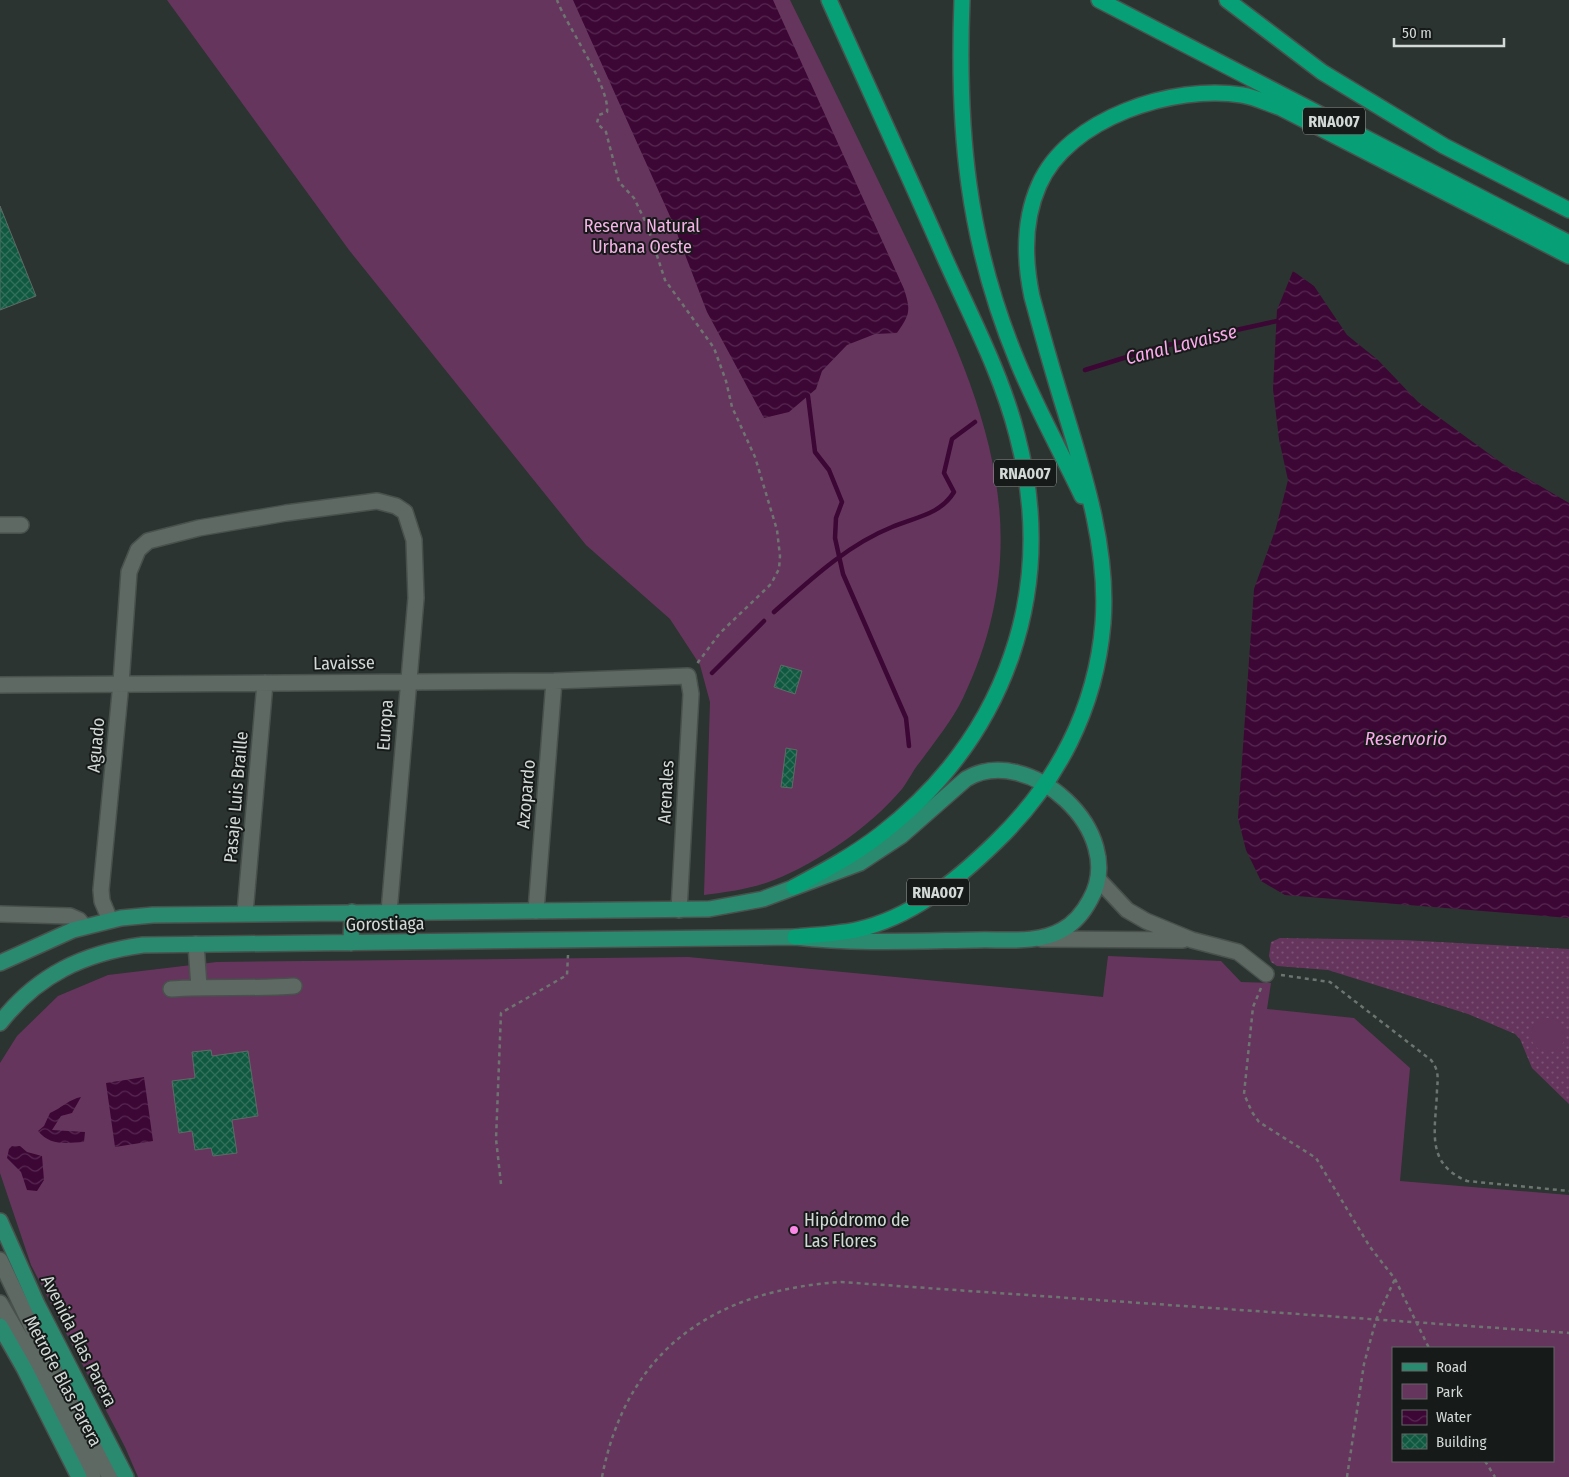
<svg xmlns="http://www.w3.org/2000/svg" width="1569" height="1477" viewBox="0 0 1569 1477" font-family="'Fira Sans Condensed',sans-serif">
	<style>
		.grass { fill: url(#grass-dots) }
		.green { fill: #66355d; fill-rule: evenodd }
		.water { fill: url(#water-waves) }
		.lines { fill: none; stroke-linecap: round; stroke-linejoin: round }
		.stream { stroke: #3c0635; stroke-width: 4.5 }
		.building { fill: url(#building-cross-hatch); stroke: #5f6a65 }
		.minor-casing { stroke: #49514d; stroke-width: 18 }
		.major-casing { stroke: #49514d; stroke-width: 18 }
		.highway-casing { stroke: #49514d; stroke-width: 18 }
		.path { stroke: #6d7571; stroke-width: 2.5; stroke-dasharray: 4 4; stroke-linecap: butt }
		.minor { stroke: #5f6964; stroke-width: 15 }
		.major { stroke: #2a8a6f; stroke-width: 15 }
		.highway { stroke: #07a076; stroke-width: 15 }
		.poi-dot { fill: #fb87e6; stroke: #161b19; stroke-width: 2 }
		.labels { text-anchor: middle; stroke-width: 4; stroke-linejoin: round; paint-order: stroke }
		.shield { fill: #161b19; stroke: #9aa09d; stroke-width: 1 }
		.shield-label { font-size: 16px; font-weight: bold; fill: #d3d9d6 }
		.park-label { font-size: 18px; fill: #f6b2e7; stroke: #161b19 }
		.street-label { font-size: 18px; fill: #d3d9d6; stroke: #161b19 }
		.poi-label { font-size: 18px; fill: #d3d9d6; stroke: #161b19; text-anchor: start }
		.water-label { font-size: 19px; font-style: italic; fill: #fda8ec; stroke: #161b19 }
	</style>
	<defs>
		<pattern id="grass-dots" width="8" height="8" patternUnits="userSpaceOnUse" patternTransform="scale(1.25)"><rect width="8" height="8" fill="#66355d"/><path d="M2 2h.1M6 6h.1" fill="none" stroke="#7b5274" stroke-width="1.8" stroke-linecap="round"/></pattern>
		<pattern id="water-waves" width="16" height="10" patternUnits="userSpaceOnUse" patternTransform="scale(1.25)"><rect width="16" height="10" fill="#3c0635"/><path d="M0 5q4-4 8 0t8 0" fill="none" stroke="#572a52"/></pattern>
		<pattern id="building-cross-hatch" width="8" height="8" patternUnits="userSpaceOnUse" patternTransform="scale(1.25)"><rect width="8" height="8" fill="#105941"/><path d="M0 0l8 8M0 8l8-8" fill="none" stroke="#32705c"/></pattern>
	</defs>
	<rect width="100%" height="100%" fill="#2b3430"/>
	<path class="grass" d="M1280,938L1403,940L1569,949V1104L1532,1068L1520,1039L1515,1034L1468,1014L1328,970L1277,966L1271,962L1269,956L1271,942Z"/>
	<path class="green" d="M167,0H790C829,79 867,157 905,236C980,392 1044,529 963,698C952,721 935,741 920,762C913,770 909,780 902,789C870,827 819,862 774,880C751,889 728,892 704,895L710,702L700,665L670,619L586,545L349,250Z
		M1108,956L1221,961L1241,982L1271,983L1267,1009L1354,1018L1410,1068L1400,1181L1569,1195V1477H138L125,1447L31,1265L0,1173V1063L17,1036L58,996L108,975L217,962L688,957L1103,997ZM1393,1348H1553V1461H1393Z
		M1531 1035a17 17 0 1 1 34 0a17 17 0 1 1-34 0Z"/>
	<path class="water" d="M573,0H773L904,289C911,311 910,314 897,333L875,334L847,345L822,371L816,389L789,412L764,418L707,312L673,223Z
		M1293,271L1314,286L1347,335L1378,360L1418,402L1503,464L1569,503V918L1285,895L1261,881L1246,850L1238,818L1254,589L1276,528L1288,480L1279,439L1273,389L1277,310Z
		M144,1077L153,1141L115,1147L106,1083Z
		M81,1097L72,1113L61,1116L52,1130L85,1132L84,1142C66,1143 50,1146 38,1131L44,1126L50,1113C61,1108 70,1099 81,1097Z
		M12,1146H20L27,1152L42,1156L44,1180L37,1191L27,1190L21,1172L7,1158L9,1149Z"/>
	<g class="lines">
		<path class="stream" d="M1085,370L1159,347L1277,321
			M808,396L815,452L829,470L842,502L836,518L835,538L843,574L906,718L909,746
			M774,612C810,580 847,545 892,527C915,517 940,515 954,492L944,473L952,439L975,422
			M712,673L764,621"/>
	</g>
	<path class="building" d="M0,206L36,296L0,310Z
		M781,665L802,671L795,694L774,687Z
		M786,748L797,750L792,788L781,787Z
		M211,1050L212,1056L248,1051L258,1116L232,1120L237,1153L213,1156L211,1148L195,1150L192,1131L179,1133L172,1081L195,1078L192,1052Z"/>
	<g class="lines">
		<defs>
			<path id="minor" d="M0,525H21
				M0,685L554,681L688,676L691,694L679,910
				M1098,879L1127,910L1146,921L1192,940L1238,952L1266,974
				M536,911L554,681
				M245,913L265,683
				M0,914L70,916L79,920L84,926
				M110,920L102,901L101,890L121,683L129,572L138,550L148,541L199,528L286,513L377,501L396,506L405,512L414,540L416,598L389,912
				M1041,939L1183,940
				M196,944L199,987
				M171,989C212,986 253,989 294,986
				M0,1260L38,1340L110,1477
				M0,1303L47,1384L93,1477"/>
			<path id="major" d="M351,943L352,912
				M0,963L73,930L121,918L153,915L709,909L763,899L860,863L901,836L966,779C1028,742 1129,832 1090,900C1083,913 1075,923 1062,930C1038,944 1003,939 976,940C916,941 856,944 795,937L143,945C84,953 37,975 0,1023
				M0,1221L37,1304L126,1477
				M0,1326L24,1368L79,1477"/>
			<path id="highway" d="M962,0C957,131 967,241 1018,363C1037,409 1061,452 1082,496
				M1099,0L1569,243
				M1227,0L1322,72L1444,146L1569,210
				M794,887C824,871 854,855 881,834C1007,736 1058,589 1017,435C1001,372 969,313 943,254C906,169 867,85 829,0
				M795,937C815,935 836,934 856,930C911,918 956,881 996,842C1057,783 1096,709 1103,623C1109,546 1082,467 1060,395C1050,362 1041,330 1032,297C1024,259 1023,221 1039,185C1068,118 1174,84 1242,95C1255,97 1269,104 1281,108L1569,256"/>
		</defs>
		<use href="#minor" class="minor-casing"/>
		<use href="#major" class="major-casing"/>
		<use href="#highway" class="highway-casing"/>
		<path class="path" d="M557,0C567,27 610,86 607,112L599,115L597,123L606,132L619,182L634,198L647,225L665,280L714,348L726,381L732,407L755,457L777,530L780,556L779,569L771,584L720,633L696,665
			M1281,975L1330,982L1431,1060C1439,1070 1438,1078 1437,1090C1436,1129 1424,1163 1467,1181L1569,1191
			M1261,988L1253,1007L1244,1094L1252,1112L1259,1122L1316,1158L1370,1247L1395,1279L1429,1348
			M501,1184L496,1139L501,1013L567,975L568,955
			M1485,1461L1495,1477
			M602,1477C627,1348 716,1290 841,1282L1569,1333
			M1347,1477L1364,1364L1376,1320L1395,1279"/>
		<use href="#minor" class="minor"/>
		<use href="#major" class="major"/>
		<use href="#highway" class="highway"/>
	</g>
	<circle class="poi-dot" cx="794" cy="1230" r="5"/>
	<g class="labels">
		<g class="shield">
			<rect x="1303" y="107.5" width="62" height="27" rx="4"/>
			<rect x="994" y="459.5" width="62" height="27" rx="4"/>
			<rect x="907" y="878.5" width="62" height="27" rx="4"/>
		</g>
		<g class="shield-label">
			<text x="1334" y="127">RNA007</text>
			<text x="1025" y="479">RNA007</text>
			<text x="938" y="898">RNA007</text>
		</g>
		<g class="park-label">
			<text x="642" y="232">Reserva Natural<tspan x="642" dy="21">Urbana Oeste</tspan></text>
		</g>
		<g class="street-label">
			<text transform="translate(344 663) rotate(-1)" y="6">Lavaisse</text>
			<text transform="translate(385 725) rotate(-86)" y="6">Europa</text>
			<text transform="translate(96 745) rotate(-85)" y="6">Aguado</text>
			<text transform="translate(666 792) rotate(-87)" y="6">Arenales</text>
			<text transform="translate(526 794) rotate(-85)" y="6">Azopardo</text>
			<text transform="translate(236 797) rotate(-85)" y="6">Pasaje Luis Braille</text>
			<text transform="translate(385 924) rotate(-1)" y="6">Gorostiaga</text>
			<text transform="translate(79 1341) rotate(63)" y="6">Avenida Blas Parera</text>
			<text transform="translate(63 1381) rotate(62)" y="6">MetroFe Blas Parera</text>
		</g>
		<g class="poi-label">
			<text x="804" y="1226">Hipódromo de<tspan x="804" dy="21">Las Flores</tspan></text>
		</g>
		<g class="water-label">
			<text transform="translate(1181 344) rotate(-14)" y="7">Canal Lavaisse</text>
			<text x="1406" y="745">Reservorio</text>
		</g>
	</g>
	<rect x="1392" y="1347" width="162" height="115" fill="#161b19" stroke="#626765"/>
	<rect x="1402" y="1363" width="25" height="8" fill="#2a8a6f" stroke="#626765"/>
	<text x="1436" y="1372" font-size="15" fill="#d3d9d6">Road</text>
	<rect x="1402" y="1384" width="25" height="15" fill="#66355d" stroke="#626765"/>
	<text x="1436" y="1397" font-size="15" fill="#d3d9d6">Park</text>
	<rect x="1402" y="1410" width="25" height="15" fill="url(#water-waves)" stroke="#626765"/>
	<text x="1436" y="1422" font-size="15" fill="#d3d9d6">Water</text>
	<rect x="1402" y="1434" width="25" height="15" fill="url(#building-cross-hatch)" stroke="#626765"/>
	<text x="1436" y="1447" font-size="15" fill="#d3d9d6">Building</text>
	<path d="M1394 38v8h110v-8" fill="none" stroke="#d3d9d6" stroke-width="2.5"/>
	<text x="1402" y="38" font-size="15" fill="#d3d9d6" stroke="#161b19" stroke-width="4" paint-order="stroke">50 m</text>
</svg>
